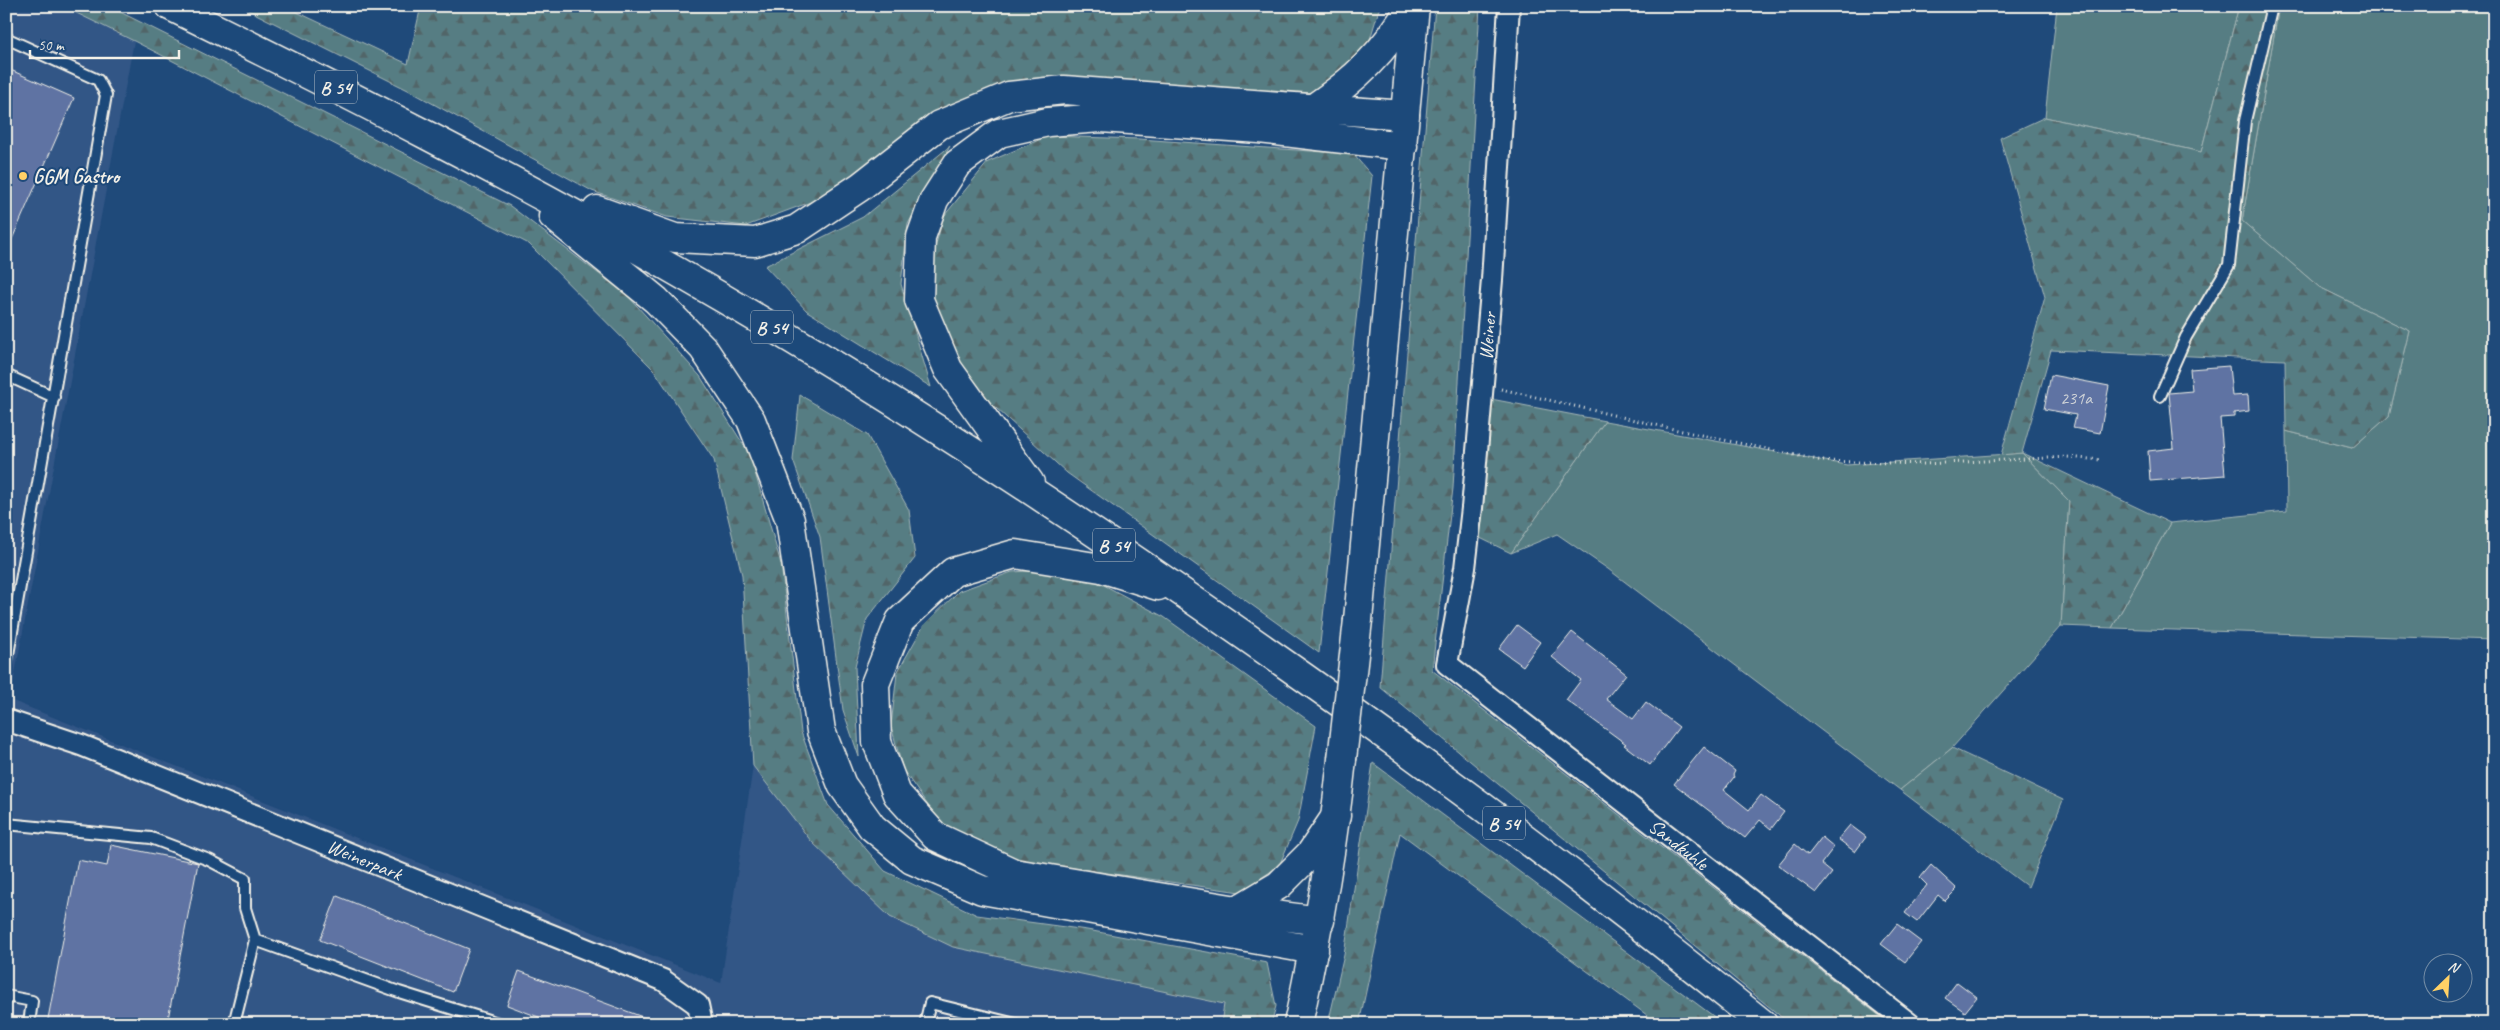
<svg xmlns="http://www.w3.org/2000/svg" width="2500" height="1030" viewBox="0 0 2500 1030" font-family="Caveat,sans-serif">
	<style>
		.built { fill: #325686 }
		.green { fill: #577d83; stroke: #a6b7b6 }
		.forest { fill: url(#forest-firs); stroke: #a6b7b6 }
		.building { fill: #5e73a3; stroke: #f4f1e8 }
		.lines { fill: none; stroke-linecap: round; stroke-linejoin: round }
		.lane-casing { stroke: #f4f1e8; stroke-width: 14 }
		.street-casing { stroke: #f4f1e8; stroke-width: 24 }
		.secondary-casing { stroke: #f4f1e8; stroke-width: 31 }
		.highway-casing { stroke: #f4f1e8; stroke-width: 31 }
		.path { stroke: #f4f1e8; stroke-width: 3; stroke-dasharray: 1 4; stroke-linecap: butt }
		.lane { stroke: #1f4a7a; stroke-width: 10 }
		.street { stroke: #1f4a7a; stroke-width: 20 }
		.secondary { stroke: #1f4a7a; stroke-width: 28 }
		.highway { stroke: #1f4a7a; stroke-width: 28 }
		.secondary-bridge-casing { stroke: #f4f1e8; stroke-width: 31; stroke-linecap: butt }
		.secondary-bridge { stroke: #1f4a7a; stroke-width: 28 }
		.poi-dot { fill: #ffd166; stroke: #1f4a7a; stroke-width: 2 }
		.labels { text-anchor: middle; stroke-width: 4; stroke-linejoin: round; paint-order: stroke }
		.number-label { font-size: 18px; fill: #ced2d7 }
		.shield { fill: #1f4a7a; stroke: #b4bfc7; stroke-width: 1 }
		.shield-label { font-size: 19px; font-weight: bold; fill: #f4f1e8 }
		.poi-label { font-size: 20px; font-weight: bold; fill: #f4f1e8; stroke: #1f4a7a; text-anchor: start }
		.street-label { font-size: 20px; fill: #f4f1e8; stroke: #1f4a7a }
	</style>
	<defs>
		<pattern id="forest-firs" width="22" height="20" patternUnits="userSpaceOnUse" patternTransform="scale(1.25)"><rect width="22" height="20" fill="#577d83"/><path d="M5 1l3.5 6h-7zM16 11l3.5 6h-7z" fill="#516568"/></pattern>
	</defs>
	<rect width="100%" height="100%" fill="#1f4a7a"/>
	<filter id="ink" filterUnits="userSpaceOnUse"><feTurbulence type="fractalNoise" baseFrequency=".02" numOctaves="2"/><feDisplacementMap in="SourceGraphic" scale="10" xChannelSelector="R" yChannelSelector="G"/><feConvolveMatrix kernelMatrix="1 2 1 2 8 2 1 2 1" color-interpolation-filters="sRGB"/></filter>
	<g filter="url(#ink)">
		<path class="built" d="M6,6H62L134,41L10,700L721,983L753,766L811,841L953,947L1225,1004L1221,1024H6Z"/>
		<path class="green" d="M2057,6H2239L2201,152L2045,117Z
			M2279,6H2494V640L2112,628L2170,523L2287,511L2286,431L2352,448L2389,416L2410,331L2319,287L2242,221Z
			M1605,421L1847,465L2022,453L2069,501L2061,626L1952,748L1900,790L1608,569L1557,534L1511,553Z"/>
		<path class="forest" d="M62,6H108L510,206L628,296L700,376L750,455L781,564L801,732L828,805L885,871L977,915L1087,930L1267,963L1276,1006L1271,1024H1221L1224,1004L953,947L890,917L811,841L753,766L742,575L714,460L654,370L529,244L134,41Z
			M240,6H284L408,64L421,6H1380L1365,56L1338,84L1302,95L1069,76L1006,86L832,194L746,226L667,217L592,191L408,90Z
			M1435,6H1480L1453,488L1432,670L1890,1024H1790L1380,687Z
			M2239,6H2279L2242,221L2319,287L2410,331L2389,416L2352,448L2286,431L2285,360L2051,350L2022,453L2170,523L2112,628L2061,626L2069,501L2022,453L2001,455L2045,297L2000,138L2045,117L2201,152Z
			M1048,136L1139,139L1353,154L1372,176L1319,653L1067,473L985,398L957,364L924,286L944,216L988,162Z
			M950,146L908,224L901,284L931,387L807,311L765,266L863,217Z
			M800,395L867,435L909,510L915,558L867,619L855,667L859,757L843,710L820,537L793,460Z
			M1491,399L1605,421L1511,553L1478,537Z
			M1060,569L1100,583L1164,617L1316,726L1298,821L1279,866L1240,892L1010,859L946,831L903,770L891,726L897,673L924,625L959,591L1012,572Z
			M1952,748L2063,800L2028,887L1900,790Z
			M1373,763L1724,1024H1659L1400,833L1359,1024H1328L1344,955Z"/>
		<path class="building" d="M6,68L74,98L6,253Z
			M2229,366L2232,396L2248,395L2249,411L2234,413V417L2220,418L2225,475L2150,481L2148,451L2174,448L2169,393L2192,391L2190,369Z
			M2051,375L2109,386L2100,433L2073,428L2076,415L2044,409Z
			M1517,625L1540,642L1523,666L1499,649Z
			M1572,632L1626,674L1606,699L1633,719L1646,702L1679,727L1650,765L1624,745L1626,744L1566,700L1581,680L1552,657Z
			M1704,747L1735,771L1733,775L1734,777L1724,790L1749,810L1761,795L1784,812L1771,829L1760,820L1745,838L1674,784Z
			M1850,825L1866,837L1855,852L1838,839Z
			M1822,837L1834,847L1821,864L1832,873L1816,893L1778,865L1795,844L1808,855Z
			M111,845L198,863L167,1024H47L78,860L107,866Z
			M1931,865L1957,889L1945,901L1938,895L1917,922L1905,913L1927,885L1920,878Z
			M337,896L469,949L453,992L320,940Z
			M1897,924L1921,942L1905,962L1881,944Z
			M519,971L656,1022V1024H557L507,1005Z
			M1957,982L1977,997L1965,1012L1945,998Z"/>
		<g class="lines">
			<defs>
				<path id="lane" d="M6,38L98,80L106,95L6,666
					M6,375L54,397
					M2160,396L2186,337L2229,265L2245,121L2272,6
					M6,824L151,838L209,860L245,879V908L255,940
					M6,996L32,1001L29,1024
					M234,1024L255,940L399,992L501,1024
					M925,1024L930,1003L1016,1024"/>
				<g id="street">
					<path id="s1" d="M1509,6L1492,280L1472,508L1465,568L1447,664L1910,1024"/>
					<path id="s2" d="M6,720L81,745L663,980L698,1005L702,1024"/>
				</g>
				<path id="secondary" d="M1358,620L1415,6
					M1298,1024C1317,936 1333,848 1342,759"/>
				<path id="highway" d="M170,6C341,90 511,176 676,271C872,383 1061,507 1245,636C1422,759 1595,888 1763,1024
					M1312,109C1355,80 1385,52 1411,6
					M597,210L675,238L755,242L797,229L860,187L939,125L1009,96L1064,90L1405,115
					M553,216L656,300L703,348L751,420L790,520L821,731L842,785L872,827L912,860L982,890L1314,950
					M1030,483L948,369L919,300L921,237L934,200L957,164L999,133L1048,122L1101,118L1259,129L1403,146
					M1158,586L1101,568L1015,554L953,572L900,621L875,684L877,742L897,794L935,836L1014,873L1237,910L1320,921
					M1237,910L1279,885L1311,853L1336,816"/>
			</defs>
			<use href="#lane" class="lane-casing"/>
			<use href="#street" class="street-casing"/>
			<use href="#secondary" class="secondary-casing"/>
			<use href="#highway" class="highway-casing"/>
			<path class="path" d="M1501,389L1682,431L1823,461L1924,464L2067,457L2101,460"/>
			<use href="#lane" class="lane"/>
			<use href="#street" class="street"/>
			<use href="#secondary" class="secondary"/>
			<use href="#highway" class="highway"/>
			<defs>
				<path id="secondary-bridge" d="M1342,759L1358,620"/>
			</defs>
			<use href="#secondary-bridge" class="secondary-bridge-casing"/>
			<use href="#secondary-bridge" class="secondary-bridge"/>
		</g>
	</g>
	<circle class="poi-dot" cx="23" cy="176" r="5"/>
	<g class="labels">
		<g class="number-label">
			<text x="2076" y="404">231a</text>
		</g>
		<g class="shield">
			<rect x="315" y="70.5" width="42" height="33" rx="4"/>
			<rect x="751" y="310.5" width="42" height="33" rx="4"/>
			<rect x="1093" y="528.5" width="42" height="33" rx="4"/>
			<rect x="1483" y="806.5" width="42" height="33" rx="4"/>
		</g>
		<g class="shield-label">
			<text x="336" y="94">B 54</text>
			<text x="772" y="334">B 54</text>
			<text x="1114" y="552">B 54</text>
			<text x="1504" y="830">B 54</text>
		</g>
		<g class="poi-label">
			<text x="33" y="183">GGM Gastro</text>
		</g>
		<g class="street-label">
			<text transform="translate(1487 336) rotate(-85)" y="7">Weiner</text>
			<text dy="7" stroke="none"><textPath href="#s1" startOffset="955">Sandkuhle</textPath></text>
			<text dy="7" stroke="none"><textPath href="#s2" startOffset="385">Weinerpark</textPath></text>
		</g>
	</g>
	<rect width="2500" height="1030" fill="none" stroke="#1f4a7a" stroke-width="25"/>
	<rect x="12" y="12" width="2475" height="1005" fill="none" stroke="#f4f1e8" stroke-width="2" filter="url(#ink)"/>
	<g transform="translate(2448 978) rotate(25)"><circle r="24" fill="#1f4a7a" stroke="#748da6"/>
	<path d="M0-4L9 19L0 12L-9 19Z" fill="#ffd166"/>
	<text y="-8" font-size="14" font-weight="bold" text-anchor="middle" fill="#f4f1e8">N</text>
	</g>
	<path d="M30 50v8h149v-8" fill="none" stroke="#f4f1e8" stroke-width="2.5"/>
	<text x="38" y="50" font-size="15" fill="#f4f1e8" stroke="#1f4a7a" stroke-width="4" paint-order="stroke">50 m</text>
</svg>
